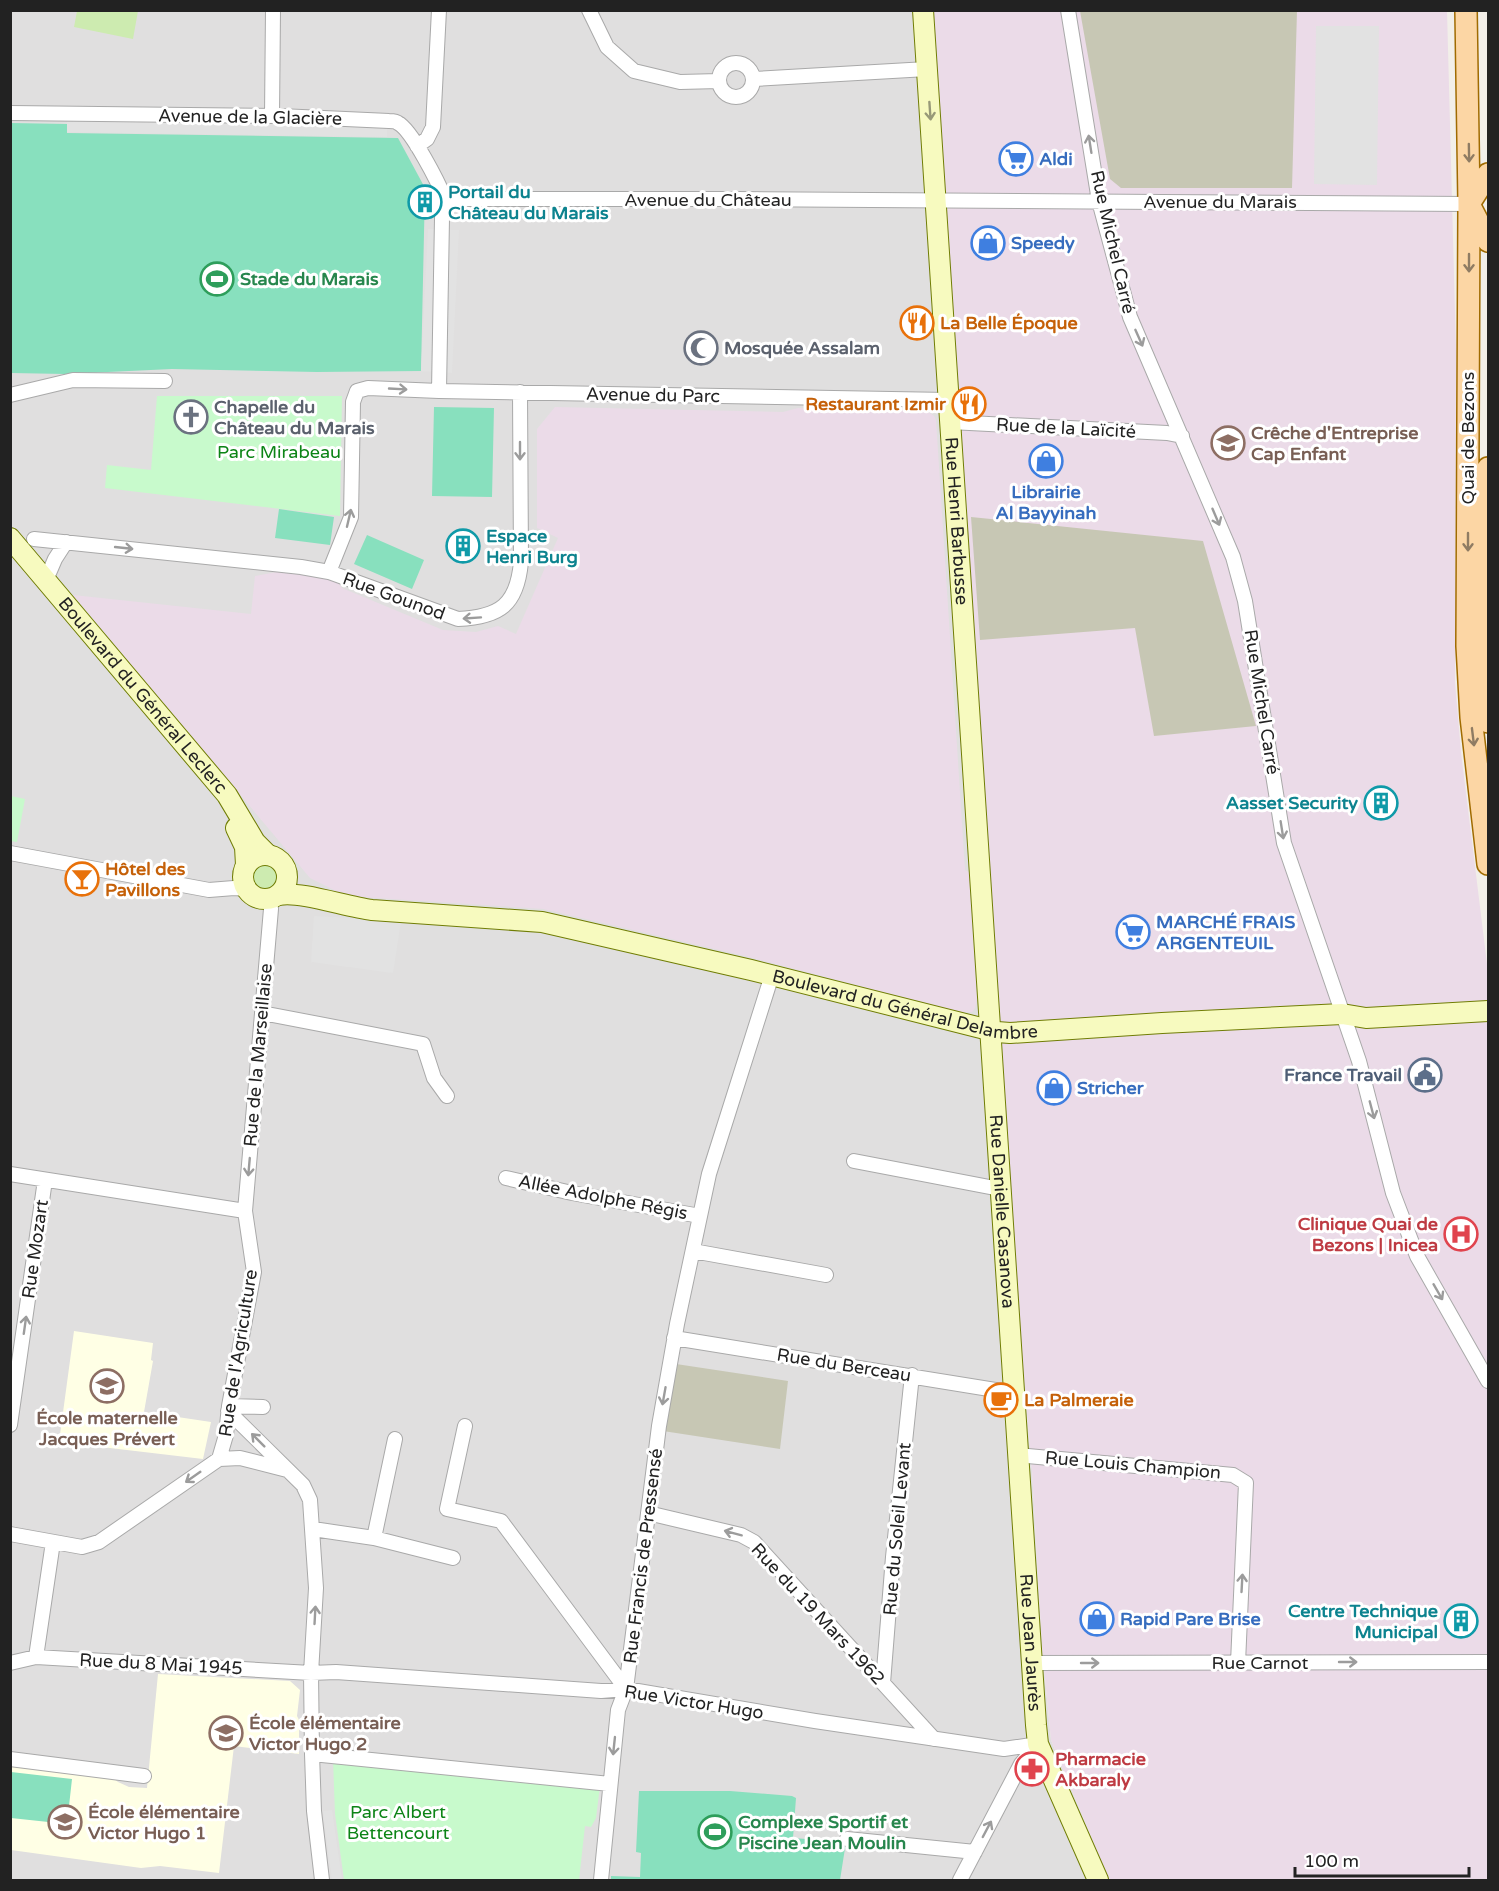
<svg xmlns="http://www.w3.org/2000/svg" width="1499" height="1891" viewBox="0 0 1499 1891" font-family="'Varela Round',sans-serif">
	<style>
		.residential { fill: #e0dfdf }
		.industrial { fill: #ebdbe8 }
		.education { fill: #ffffe5 }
		.construction { fill: #c7c7b4 }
		.grass { fill: #cdebb0 }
		.park { fill: #c8facc }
		.pitch { fill: #88e0be }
		.parking { fill: #e2e2e2 }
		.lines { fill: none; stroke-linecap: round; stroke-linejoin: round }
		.street-casing { stroke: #a9a9a9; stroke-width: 16 }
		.secondary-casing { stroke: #707d05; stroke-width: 22 }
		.primary-casing { stroke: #a06b00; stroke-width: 24 }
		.street { stroke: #fff; stroke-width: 14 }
		.secondary { stroke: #f7fabf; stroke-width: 20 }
		.primary { stroke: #fcd6a4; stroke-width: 21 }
		.oneway { stroke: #979978 }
		.oneway2 { stroke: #9c9c9c }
		.oneway3 { stroke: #8f7c63 }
		.labels { text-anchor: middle; stroke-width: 6; stroke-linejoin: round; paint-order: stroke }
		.street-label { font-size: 18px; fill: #222; stroke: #fff }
		.shop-label { font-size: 18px; font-weight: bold; fill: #366cbe; stroke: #fff; text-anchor: start }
		.culture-label { font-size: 18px; font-weight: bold; fill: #0d838f; stroke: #fff; text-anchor: start }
		.leisure-label { font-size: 18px; font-weight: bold; fill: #27864d; stroke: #fff; text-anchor: start }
		.food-label { font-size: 18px; font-weight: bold; fill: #c56008; stroke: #fff; text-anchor: start }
		.worship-label { font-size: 18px; font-weight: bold; fill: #5b616d; stroke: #fff; text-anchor: start }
		.education-label { font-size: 18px; font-weight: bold; fill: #785e54; stroke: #fff; text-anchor: start }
		.park-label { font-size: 18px; fill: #0c8416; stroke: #fff }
		.service-label { font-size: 18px; font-weight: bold; fill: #4e5e75; stroke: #fff; text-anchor: end }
		.health-label { font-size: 18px; font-weight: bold; fill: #be3a42; stroke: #fff; text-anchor: end }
	</style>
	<rect width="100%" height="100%" fill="#f2efe9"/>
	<path class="residential" d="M11,11H933L985,814L1002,1044L1010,1226L1032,1470L1042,1647L1051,1740L1109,1880H11Z"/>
	<path class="industrial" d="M933,11H1447L1456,351L1455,682L1461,752L1488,972V1880H1109L1051,1740L1042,1647L1032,1470L1010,1226L1002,1044L985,814Z
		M555,407L783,412L798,408L927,411L934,416L936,420L965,870L969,872L977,1000L975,1008L972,1012H960L745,956L543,909L346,896L310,878L73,595L251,614L255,576L277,572L316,576L336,580L342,588L443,630L476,632L498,626L516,634L558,538L537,528V429Z"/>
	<path class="education" d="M74,1331L153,1343L151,1360L153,1361L144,1412L211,1422L203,1459L59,1442Z
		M158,1674L290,1681L300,1690L297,1716L299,1720V1754L234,1746L219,1873L160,1866L141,1868L11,1850V1763L105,1772L118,1782L129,1787L147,1788Z"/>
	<path class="construction" d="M1080,11H1297L1292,188H1121L1110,179Z
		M971,517L1203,541L1256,726L1154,736L1135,628L980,640Z
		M676,1364L788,1381L780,1449L663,1431Z"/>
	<path class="grass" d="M77,11H138L133,39L74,27Z
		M251 877a14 14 0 1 1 28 0a14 14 0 1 1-28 0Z"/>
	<path class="park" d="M157,396H342L340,516L105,488L107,465L151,470Z
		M11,796L25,799L17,842L11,841Z
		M333,1759L601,1778L596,1818L591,1827L585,1826L579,1880H344L335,1814Z"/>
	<path class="pitch" d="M11,123L67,124V133L398,138L425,188L421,371L317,372L172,369L65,374L11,373Z
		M434,407L494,408L492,497L432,496Z
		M279,509L334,517L330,545L275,538Z
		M367,535L424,560L412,589L354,564Z
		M11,1772L72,1779L67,1824L11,1818Z
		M639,1791H730L792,1796L796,1798L793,1838L846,1842L840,1880H611V1876L640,1877L641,1853L636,1852Z"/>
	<path class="parking" d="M1316,26H1379L1377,185L1314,184Z
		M67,121L387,126V137L67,132Z
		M428,229L459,230L452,373L421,371Z
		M314,916L401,921L393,973L311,962Z
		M332,1810L342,1880H332L323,1811Z"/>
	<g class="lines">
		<defs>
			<path id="street" d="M589,10L607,47L634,71L680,82L719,81
				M1068,10L1099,201L1130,317L1233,557L1245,601L1284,843L1359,1061L1393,1193L1417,1256L1488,1381
				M719 80a17 17 0 1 1 34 0a17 17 0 1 1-34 0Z
				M754,79L927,69
				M10,113L280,116L389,121C392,121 396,121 398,123C412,130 439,184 445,199
				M272,116L273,10
				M417,146L427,139L433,127L439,10
				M445,199H737L1469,204
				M439,391L442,218L445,199
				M10,395L73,380L165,381
				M950,422L1167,433L1182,436
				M34,539L301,567L329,572L458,619C500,617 517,605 521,562L520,392
				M329,572L351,517L353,402L357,391L368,388L439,391L949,400
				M46,580L55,559L66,542
				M10,853L209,890L234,888L246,889
				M262,1013L423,1044L434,1078L447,1096
				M854,1161L1000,1189
				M10,1174L245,1211
				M506,1178L572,1193L700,1216
				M693,1251L826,1275
				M674,1338L1014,1393
				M229,1406L263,1407
				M228,1411L303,1485L310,1500L316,1588L311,1673L312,1754L314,1811L322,1880
				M10,1425L45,1180
				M465,1426L447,1509L501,1521L626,1689
				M1017,1455L1233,1475L1246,1483L1238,1663
				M219,1459L226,1435L229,1406L254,1272L245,1211L271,909L270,899
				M648,1513L741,1535L754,1542L934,1739
				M313,1529L374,1538L453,1558
				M10,1534L82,1547L99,1542L219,1459L240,1458L287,1470
				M374,1538L395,1439
				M36,1657L53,1542
				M10,1663L36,1657L311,1673L336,1672L601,1691L626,1689L815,1721L1004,1749L1038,1744
				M1031,1663L1488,1662
				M883,1683L893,1557L912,1375
				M312,1754L610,1784
				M10,1759L144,1776
				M847,1839L975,1852
				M601,1880L618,1710L626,1689L659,1426L677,1324L709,1174L772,975
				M960,1880L1021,1764L1038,1744"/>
			<g id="secondary">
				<path id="s1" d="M923,10L1036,1725L1038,1744L1098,1880"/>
				<path id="s2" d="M10,538L227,795L255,842L268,855"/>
				<path d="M236,828L245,847L246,865"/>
				<circle cx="265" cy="877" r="22"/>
				<path id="s3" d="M279,895C302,891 346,907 372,910L542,922L751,970L997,1032L1010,1033L1162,1023L1342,1014L1366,1018L1488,1011"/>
			</g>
			<path id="primary" d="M1466,10L1469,204L1467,646L1471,717L1488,864
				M1469,204L1488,174
				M1471,208L1488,241
				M1488,468C1486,553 1481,637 1488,722"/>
		</defs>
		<use href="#street" class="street-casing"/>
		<use href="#secondary" class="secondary-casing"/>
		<use href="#primary" class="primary-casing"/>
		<use href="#street" class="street"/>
		<use href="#secondary" class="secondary"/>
		<use href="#primary" class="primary"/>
	</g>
	<defs><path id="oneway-shaft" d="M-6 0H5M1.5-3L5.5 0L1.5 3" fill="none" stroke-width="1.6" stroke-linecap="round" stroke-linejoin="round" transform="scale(1.5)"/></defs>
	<use class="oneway" href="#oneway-shaft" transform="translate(930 111) rotate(86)"/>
	<g class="oneway2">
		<use href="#oneway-shaft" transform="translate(1090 144) rotate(-99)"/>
		<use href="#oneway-shaft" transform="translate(1139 338) rotate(66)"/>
		<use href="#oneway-shaft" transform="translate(398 389) rotate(3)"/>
		<use href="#oneway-shaft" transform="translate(520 451) rotate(90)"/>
		<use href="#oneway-shaft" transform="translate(1216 517) rotate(67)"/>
		<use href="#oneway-shaft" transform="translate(349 518) rotate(-77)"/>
		<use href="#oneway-shaft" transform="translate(124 548) rotate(6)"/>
		<use href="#oneway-shaft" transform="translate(472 618) rotate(176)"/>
		<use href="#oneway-shaft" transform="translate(1282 830) rotate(81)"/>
		<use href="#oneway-shaft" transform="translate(1372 1110) rotate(75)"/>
		<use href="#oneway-shaft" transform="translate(249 1167) rotate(95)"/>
		<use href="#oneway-shaft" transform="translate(1438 1292) rotate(60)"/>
		<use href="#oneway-shaft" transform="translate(25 1325) rotate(-82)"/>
		<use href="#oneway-shaft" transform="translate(664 1396) rotate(100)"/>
		<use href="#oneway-shaft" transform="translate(258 1440) rotate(-135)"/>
		<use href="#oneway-shaft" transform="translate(193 1477) rotate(145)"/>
		<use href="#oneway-shaft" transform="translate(733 1533) rotate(-165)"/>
		<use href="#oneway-shaft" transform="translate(1242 1583) rotate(-87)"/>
		<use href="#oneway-shaft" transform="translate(315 1615) rotate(-87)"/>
		<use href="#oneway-shaft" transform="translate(1348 1662)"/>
		<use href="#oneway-shaft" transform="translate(1090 1663)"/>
		<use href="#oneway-shaft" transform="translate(614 1746) rotate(96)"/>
		<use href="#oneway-shaft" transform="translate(987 1829) rotate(-62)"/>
	</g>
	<g class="oneway3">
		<use href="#oneway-shaft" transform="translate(1469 153) rotate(89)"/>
		<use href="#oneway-shaft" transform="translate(1469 263) rotate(90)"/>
		<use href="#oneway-shaft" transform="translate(1468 542) rotate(90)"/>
		<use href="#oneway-shaft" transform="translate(1473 737) rotate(83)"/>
	</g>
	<defs>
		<symbol id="supermarket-ring" viewBox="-11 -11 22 22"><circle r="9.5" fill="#fff" stroke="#3f7fe0" stroke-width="1.5"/><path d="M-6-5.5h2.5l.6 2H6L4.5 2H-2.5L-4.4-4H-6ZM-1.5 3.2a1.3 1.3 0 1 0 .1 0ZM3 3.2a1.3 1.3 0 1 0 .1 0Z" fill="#3f7fe0"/></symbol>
		<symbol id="building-ring" viewBox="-11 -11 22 22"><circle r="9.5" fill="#fff" stroke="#0f9aa8" stroke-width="1.5"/><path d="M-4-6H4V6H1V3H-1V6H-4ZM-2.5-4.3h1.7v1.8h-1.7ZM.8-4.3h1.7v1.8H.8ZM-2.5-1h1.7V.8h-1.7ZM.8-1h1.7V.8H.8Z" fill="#0f9aa8"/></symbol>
		<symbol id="shop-ring" viewBox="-11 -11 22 22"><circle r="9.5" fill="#fff" stroke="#3f7fe0" stroke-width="1.5"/><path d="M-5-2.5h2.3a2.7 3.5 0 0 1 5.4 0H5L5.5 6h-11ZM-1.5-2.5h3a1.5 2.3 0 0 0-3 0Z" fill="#3f7fe0"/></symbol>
		<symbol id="stadium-ring" viewBox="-11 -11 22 22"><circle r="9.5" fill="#fff" stroke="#2e9e5b" stroke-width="1.5"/><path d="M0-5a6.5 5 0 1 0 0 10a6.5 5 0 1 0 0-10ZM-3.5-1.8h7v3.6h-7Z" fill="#2e9e5b"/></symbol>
		<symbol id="restaurant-ring" viewBox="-11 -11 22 22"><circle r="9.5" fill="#fff" stroke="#e8710a" stroke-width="1.5"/><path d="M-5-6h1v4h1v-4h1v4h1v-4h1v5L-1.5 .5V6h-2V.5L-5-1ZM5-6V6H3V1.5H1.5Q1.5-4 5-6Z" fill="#e8710a"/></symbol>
		<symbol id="mosque-ring" viewBox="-11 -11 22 22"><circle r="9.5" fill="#fff" stroke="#6b7280" stroke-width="1.5"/><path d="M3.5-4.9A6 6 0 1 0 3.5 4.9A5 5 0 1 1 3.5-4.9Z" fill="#6b7280"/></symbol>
		<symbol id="church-ring" viewBox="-11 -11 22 22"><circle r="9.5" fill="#fff" stroke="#6b7280" stroke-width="1.5"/><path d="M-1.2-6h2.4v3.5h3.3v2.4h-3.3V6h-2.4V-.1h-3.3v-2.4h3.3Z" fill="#6b7280"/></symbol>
		<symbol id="school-ring" viewBox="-11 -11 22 22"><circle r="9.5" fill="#fff" stroke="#8d6e63" stroke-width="1.5"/><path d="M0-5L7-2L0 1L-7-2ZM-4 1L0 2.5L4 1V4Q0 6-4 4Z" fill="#8d6e63"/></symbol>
		<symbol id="bar-ring" viewBox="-11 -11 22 22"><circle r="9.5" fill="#fff" stroke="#e8710a" stroke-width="1.5"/><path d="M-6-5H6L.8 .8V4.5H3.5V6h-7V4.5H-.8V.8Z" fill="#e8710a"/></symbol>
		<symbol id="civic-ring" viewBox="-11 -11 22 22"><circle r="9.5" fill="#fff" stroke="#5c6f8a" stroke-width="1.5"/><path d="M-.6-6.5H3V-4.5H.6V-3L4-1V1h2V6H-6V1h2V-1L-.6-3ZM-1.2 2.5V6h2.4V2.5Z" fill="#5c6f8a"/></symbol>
		<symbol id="hospital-ring" viewBox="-11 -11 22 22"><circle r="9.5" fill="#fff" stroke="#e0444e" stroke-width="1.5"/><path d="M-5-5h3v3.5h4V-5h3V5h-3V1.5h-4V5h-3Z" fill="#e0444e"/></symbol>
		<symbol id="cafe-ring" viewBox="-11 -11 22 22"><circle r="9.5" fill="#fff" stroke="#e8710a" stroke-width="1.5"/><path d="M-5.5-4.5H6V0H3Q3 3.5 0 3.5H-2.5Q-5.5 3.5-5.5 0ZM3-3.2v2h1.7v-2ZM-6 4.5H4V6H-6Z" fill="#e8710a"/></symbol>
		<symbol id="pharmacy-ring" viewBox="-11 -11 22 22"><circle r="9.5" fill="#fff" stroke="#e0444e" stroke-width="1.5"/><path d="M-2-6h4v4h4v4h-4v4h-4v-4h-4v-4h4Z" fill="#e0444e"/></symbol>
	</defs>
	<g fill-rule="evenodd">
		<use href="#supermarket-ring" x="997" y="140" width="38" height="38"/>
		<use href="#building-ring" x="406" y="183" width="38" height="38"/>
		<use href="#shop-ring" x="969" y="224" width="38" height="38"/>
		<use href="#stadium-ring" x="198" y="260" width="38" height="38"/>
		<use href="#restaurant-ring" x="898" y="304" width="38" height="38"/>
		<use href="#mosque-ring" x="682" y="329" width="38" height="38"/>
		<use href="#restaurant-ring" x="950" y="385" width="38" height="38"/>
		<use href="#church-ring" x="172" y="398" width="38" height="38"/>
		<use href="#school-ring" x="1209" y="424" width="38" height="38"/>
		<use href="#shop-ring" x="1027" y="442" width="38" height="38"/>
		<use href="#building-ring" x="444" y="527" width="38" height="38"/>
		<use href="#building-ring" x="1362" y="784" width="38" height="38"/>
		<use href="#bar-ring" x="63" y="860" width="38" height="38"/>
		<use href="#supermarket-ring" x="1114" y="913" width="38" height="38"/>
		<use href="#civic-ring" x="1406" y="1056" width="38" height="38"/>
		<use href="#shop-ring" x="1035" y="1069" width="38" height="38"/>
		<use href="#hospital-ring" x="1442" y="1215" width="38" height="38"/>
		<use href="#school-ring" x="88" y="1367" width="38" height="38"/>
		<use href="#cafe-ring" x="982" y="1381" width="38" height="38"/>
		<use href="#shop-ring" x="1078" y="1600" width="38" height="38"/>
		<use href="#building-ring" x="1442" y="1602" width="38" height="38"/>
		<use href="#school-ring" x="207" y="1714" width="38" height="38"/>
		<use href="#pharmacy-ring" x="1013" y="1750" width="38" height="38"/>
		<use href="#school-ring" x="46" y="1803" width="38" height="38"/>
		<use href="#stadium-ring" x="696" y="1813" width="38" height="38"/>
	</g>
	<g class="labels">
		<g class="street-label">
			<text transform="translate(250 117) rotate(1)" y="6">Avenue de la Glacière</text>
			<text x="708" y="206">Avenue du Château</text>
			<text x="1220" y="208">Avenue du Marais</text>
			<text transform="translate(1113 242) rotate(77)" y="6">Rue Michel Carré</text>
			<text transform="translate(653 395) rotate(1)" y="6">Avenue du Parc</text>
			<text transform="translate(1066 428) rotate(3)" y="6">Rue de la Laïcité</text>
			<text transform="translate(1468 438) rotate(-90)" y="6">Quai de Bezons</text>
			<text dy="6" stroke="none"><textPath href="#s1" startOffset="512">Rue Henri Barbusse</textPath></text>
			<text transform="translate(394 596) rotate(20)" y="6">Rue Gounod</text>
			<text dy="6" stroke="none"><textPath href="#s2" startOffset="206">Boulevard du Général Leclerc</textPath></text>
			<text transform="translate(1262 702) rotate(81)" y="6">Rue Michel Carré</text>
			<text dy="6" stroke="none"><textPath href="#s3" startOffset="638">Boulevard du Général Delambre</textPath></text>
			<text transform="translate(258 1055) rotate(-85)" y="6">Rue de la Marseillaise</text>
			<text transform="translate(603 1197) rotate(11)" y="6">Allée Adolphe Régis</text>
			<text dy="6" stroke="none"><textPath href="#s1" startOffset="1204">Rue Danielle Casanova</textPath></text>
			<text transform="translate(35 1249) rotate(-82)" y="6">Rue Mozart</text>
			<text transform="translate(238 1353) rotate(-81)" y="6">Rue de l'Agriculture</text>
			<text transform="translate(844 1365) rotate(9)" y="6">Rue du Berceau</text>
			<text transform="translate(1133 1465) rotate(5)" y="6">Rue Louis Champion</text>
			<text transform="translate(897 1529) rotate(-85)" y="6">Rue du Soleil Levant</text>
			<text transform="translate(643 1556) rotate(-83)" y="6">Rue Francis de Pressensé</text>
			<text transform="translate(818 1614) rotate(47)" y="6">Rue du 19 Mars 1962</text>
			<text dy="6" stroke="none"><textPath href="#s1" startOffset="1636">Rue Jean Jaurès</textPath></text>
			<text x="1260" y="1669">Rue Carnot</text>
			<text transform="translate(161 1664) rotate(3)" y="6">Rue du 8 Mai 1945</text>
			<text transform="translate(694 1702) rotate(9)" y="6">Rue Victor Hugo</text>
		</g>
		<g class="shop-label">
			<text x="1039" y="165">Aldi</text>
			<text x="1011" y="249">Speedy</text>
			<text x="1046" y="498" text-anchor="middle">Librairie<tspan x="1046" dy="21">Al Bayyinah</tspan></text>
			<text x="1156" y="928">MARCHÉ FRAIS<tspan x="1156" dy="21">ARGENTEUIL</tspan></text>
			<text x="1077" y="1094">Stricher</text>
			<text x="1120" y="1625">Rapid Pare Brise</text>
		</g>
		<g class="culture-label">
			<text x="448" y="198">Portail du<tspan x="448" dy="21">Château du Marais</tspan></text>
			<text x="486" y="542">Espace<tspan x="486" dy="21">Henri Burg</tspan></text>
			<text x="1358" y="809" text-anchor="end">Aasset Security</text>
			<text x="1438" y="1617" text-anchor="end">Centre Technique<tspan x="1438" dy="21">Municipal</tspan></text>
		</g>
		<g class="leisure-label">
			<text x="240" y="285">Stade du Marais</text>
			<text x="738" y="1828">Complexe Sportif et<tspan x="738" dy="21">Piscine Jean Moulin</tspan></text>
		</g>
		<g class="food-label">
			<text x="940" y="329">La Belle Époque</text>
			<text x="946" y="410" text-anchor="end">Restaurant Izmir</text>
			<text x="105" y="875">Hôtel des<tspan x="105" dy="21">Pavillons</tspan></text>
			<text x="1024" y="1406">La Palmeraie</text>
		</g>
		<g class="worship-label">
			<text x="724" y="354">Mosquée Assalam</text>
			<text x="214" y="413">Chapelle du<tspan x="214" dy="21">Château du Marais</tspan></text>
		</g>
		<g class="education-label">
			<text x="1251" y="439">Crêche d'Entreprise<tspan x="1251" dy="21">Cap Enfant</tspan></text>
			<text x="107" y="1424" text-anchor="middle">École maternelle<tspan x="107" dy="21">Jacques Prévert</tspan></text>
			<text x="249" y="1729">École élémentaire<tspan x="249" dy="21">Victor Hugo 2</tspan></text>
			<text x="88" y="1818">École élémentaire<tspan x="88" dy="21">Victor Hugo 1</tspan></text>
		</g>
		<g class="park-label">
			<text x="279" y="458">Parc Mirabeau</text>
			<text x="398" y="1818">Parc Albert<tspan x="398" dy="21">Bettencourt</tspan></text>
		</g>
		<g class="service-label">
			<text x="1402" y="1081">France Travail</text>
		</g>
		<g class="health-label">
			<text x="1438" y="1230">Clinique Quai de<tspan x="1438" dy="21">Bezons | Inicea</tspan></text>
			<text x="1055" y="1765" text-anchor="start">Pharmacie<tspan x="1055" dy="21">Akbaraly</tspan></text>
		</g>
	</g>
	<rect width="1499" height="1891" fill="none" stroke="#222222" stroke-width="24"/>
	<path d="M1295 1867v9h174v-9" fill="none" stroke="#222222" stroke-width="3"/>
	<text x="1304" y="1867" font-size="18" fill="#222222" stroke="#ffffff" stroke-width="4.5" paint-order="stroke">100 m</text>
</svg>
